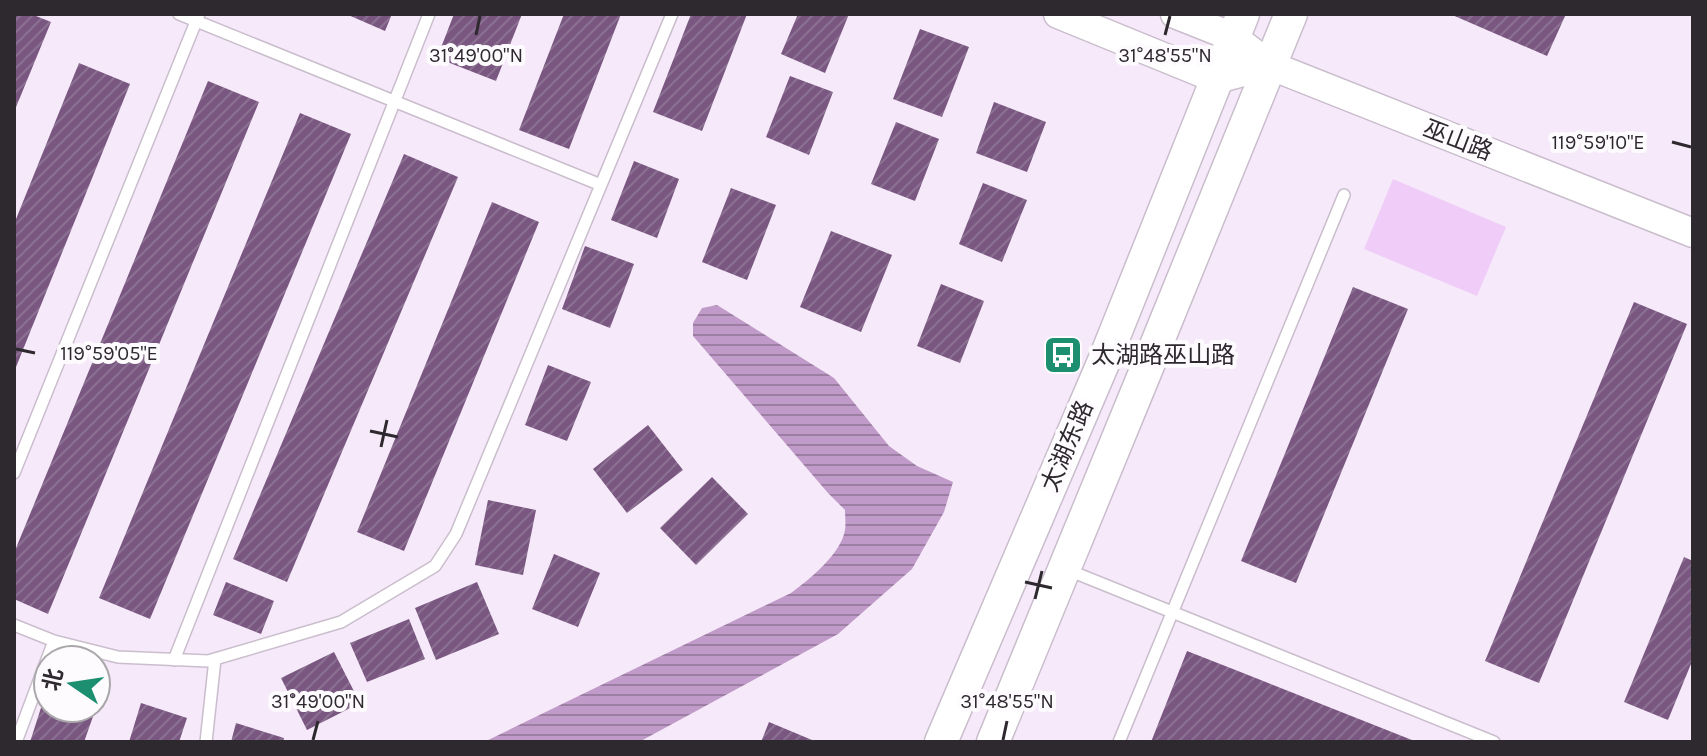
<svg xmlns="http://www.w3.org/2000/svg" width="1707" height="756" viewBox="0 0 1707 756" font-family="Karla,'Noto Sans SC',sans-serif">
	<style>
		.pitch { fill: #f0cdf8 }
		.water { fill: url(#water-rules) }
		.building { fill: url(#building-hatch) }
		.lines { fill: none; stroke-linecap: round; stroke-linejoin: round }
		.service-casing { stroke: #cabecd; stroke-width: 14 }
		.tertiary-casing { stroke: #cabecd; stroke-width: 31 }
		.secondary-casing { stroke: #cabecd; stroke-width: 35 }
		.service { stroke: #fff; stroke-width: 11 }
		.tertiary { stroke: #fff; stroke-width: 28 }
		.secondary { stroke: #fff; stroke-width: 32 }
		.ticks { fill: none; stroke: #2e292f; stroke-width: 3 }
		.labels { text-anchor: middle; stroke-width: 8; stroke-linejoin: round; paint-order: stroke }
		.street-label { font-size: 24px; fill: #2e292f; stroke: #fdfbfe }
		.poi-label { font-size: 24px; fill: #2e292f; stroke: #fdfbfe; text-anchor: start }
		.ticks-label { font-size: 20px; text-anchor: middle; fill: #2e292f; stroke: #fdfbfe; stroke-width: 8; stroke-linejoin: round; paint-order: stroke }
	</style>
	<defs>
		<pattern id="water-rules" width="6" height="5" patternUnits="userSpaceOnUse" patternTransform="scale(2)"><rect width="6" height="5" fill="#c09ac8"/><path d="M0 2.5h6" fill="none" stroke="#9c7ea3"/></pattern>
		<pattern id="building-hatch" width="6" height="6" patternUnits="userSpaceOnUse" patternTransform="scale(2)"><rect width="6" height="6" fill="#795781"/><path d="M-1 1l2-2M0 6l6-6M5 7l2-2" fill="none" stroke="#8b7191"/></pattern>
	</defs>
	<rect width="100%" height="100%" fill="#f6e9f9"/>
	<path class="pitch" d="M1393,179L1506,227L1477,296L1364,249Z"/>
	<path class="water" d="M717,305L834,378L889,446L917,466L953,482L944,512L912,569L838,634L639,742H484L791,593C810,579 841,554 845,530C846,524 845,516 845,510L828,493L693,336V323L702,308Z"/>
	<path class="building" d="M14,14H31L51,22L14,112Z
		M346,14H392L385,31Z
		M454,14H522L496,81L437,58Z
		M564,14H621L569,149L519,130Z
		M691,14H747L702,131L653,112Z
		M798,14H849L825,73L781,54Z
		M1450,14H1566L1547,56Z
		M920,29L969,47L942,117L893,99Z
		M79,63L130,84L14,372V224Z
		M790,76L833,92L809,155L766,137Z
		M208,81L259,102L48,614L14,599V553Z
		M994,102L1046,122L1027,172L976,153Z
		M300,113L351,134L150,619L99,598Z
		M896,122L939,139L915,201L871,184Z
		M404,154L458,177L287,582L233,559Z
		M634,161L679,179L657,238L611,220Z
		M983,183L1027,200L1002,262L959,244Z
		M731,188L776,205L747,280L702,262Z
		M492,202L539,222L404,551L357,532Z
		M831,231L892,255L861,332L800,307Z
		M585,246L634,264L610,328L562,309Z
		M941,284L984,301L960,363L917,346Z
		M1353,287L1408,309L1296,583L1241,561Z
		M1634,302L1687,324L1539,683L1485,661Z
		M548,365L591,382L567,441L525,425Z
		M648,425L683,470L627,513L593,469Z
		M712,477L748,514L696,565L660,528Z
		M488,500L536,510L523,575L475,565Z
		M554,554L600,573L578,627L532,609Z
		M1684,557L1693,561V659L1668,720L1624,702Z
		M226,582L274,601L261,634L213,615Z
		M477,582L499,634L436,660L415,608Z
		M409,619L425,659L367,682L350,643Z
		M1187,651L1238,671L1417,742H1151Z
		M334,652L360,703L307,730L281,678Z
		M47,689L48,708H96L84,742H30Z
		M141,703L187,718L179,742H129Z
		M769,722L812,740L811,742H761Z
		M236,723L284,738L283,742H231Z"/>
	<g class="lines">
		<defs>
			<path id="service" d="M179,14L601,185
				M14,473L199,14
				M1068,570L1494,742
				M14,625L54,641L118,657L208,661L341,622L435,566L456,534L672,14
				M174,660L429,14
				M16,742L54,641
				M206,742L215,659
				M1119,742L1344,195"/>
			<path id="tertiary" d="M1058,14L1217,79L1269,65
				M1175,14L1233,37L1269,65L1693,233"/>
			<path id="secondary" d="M941,742L1104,361L1243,14
				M993,742L1144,375L1291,14"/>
		</defs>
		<use href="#service" class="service-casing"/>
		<use href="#tertiary" class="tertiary-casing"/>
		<use href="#secondary" class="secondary-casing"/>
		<use href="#service" class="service"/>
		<use href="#tertiary" class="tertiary"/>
		<use href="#secondary" class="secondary"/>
	</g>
	<path class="ticks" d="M476,35L480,16M1165,35L1170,16M1672,142L1691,147M16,349L35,353M370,431L398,437M381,447L387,420M1025,582L1052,588M1035,599L1042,571M313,740L318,721M1003,740L1007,721"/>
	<defs>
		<symbol id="bus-square" viewBox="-11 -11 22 22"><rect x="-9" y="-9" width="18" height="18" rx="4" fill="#1c8f71" stroke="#fdfbfe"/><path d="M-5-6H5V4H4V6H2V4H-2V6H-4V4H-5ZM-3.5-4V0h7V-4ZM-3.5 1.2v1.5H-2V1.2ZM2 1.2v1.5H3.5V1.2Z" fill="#fff"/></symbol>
	</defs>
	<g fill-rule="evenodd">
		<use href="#bus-square" x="1041" y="333" width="44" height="44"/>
	</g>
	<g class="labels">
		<g class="street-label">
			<text transform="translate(1458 140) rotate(21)" y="8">巫山路</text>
			<text transform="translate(1067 446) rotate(-67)" y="8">太湖东路</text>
		</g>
		<g class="poi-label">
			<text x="1091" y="363">太湖路巫山路</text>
		</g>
	</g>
	<g class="ticks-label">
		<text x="1165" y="62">31°48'55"N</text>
		<text x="476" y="62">31°49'00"N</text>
		<text x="1598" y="149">119°59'10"E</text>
		<text x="109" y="360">119°59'05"E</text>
		<text x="318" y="708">31°49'00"N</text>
		<text x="1007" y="708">31°48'55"N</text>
	</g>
	<rect width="1707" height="756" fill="none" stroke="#2e292f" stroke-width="32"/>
	<g transform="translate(72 684) rotate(283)"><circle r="38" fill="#fdfbfe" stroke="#aaa7ab" stroke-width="2"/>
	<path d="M0-6L14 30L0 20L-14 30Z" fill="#1c8f71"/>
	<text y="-12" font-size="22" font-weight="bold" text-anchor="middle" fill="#2e292f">北</text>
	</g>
</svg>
